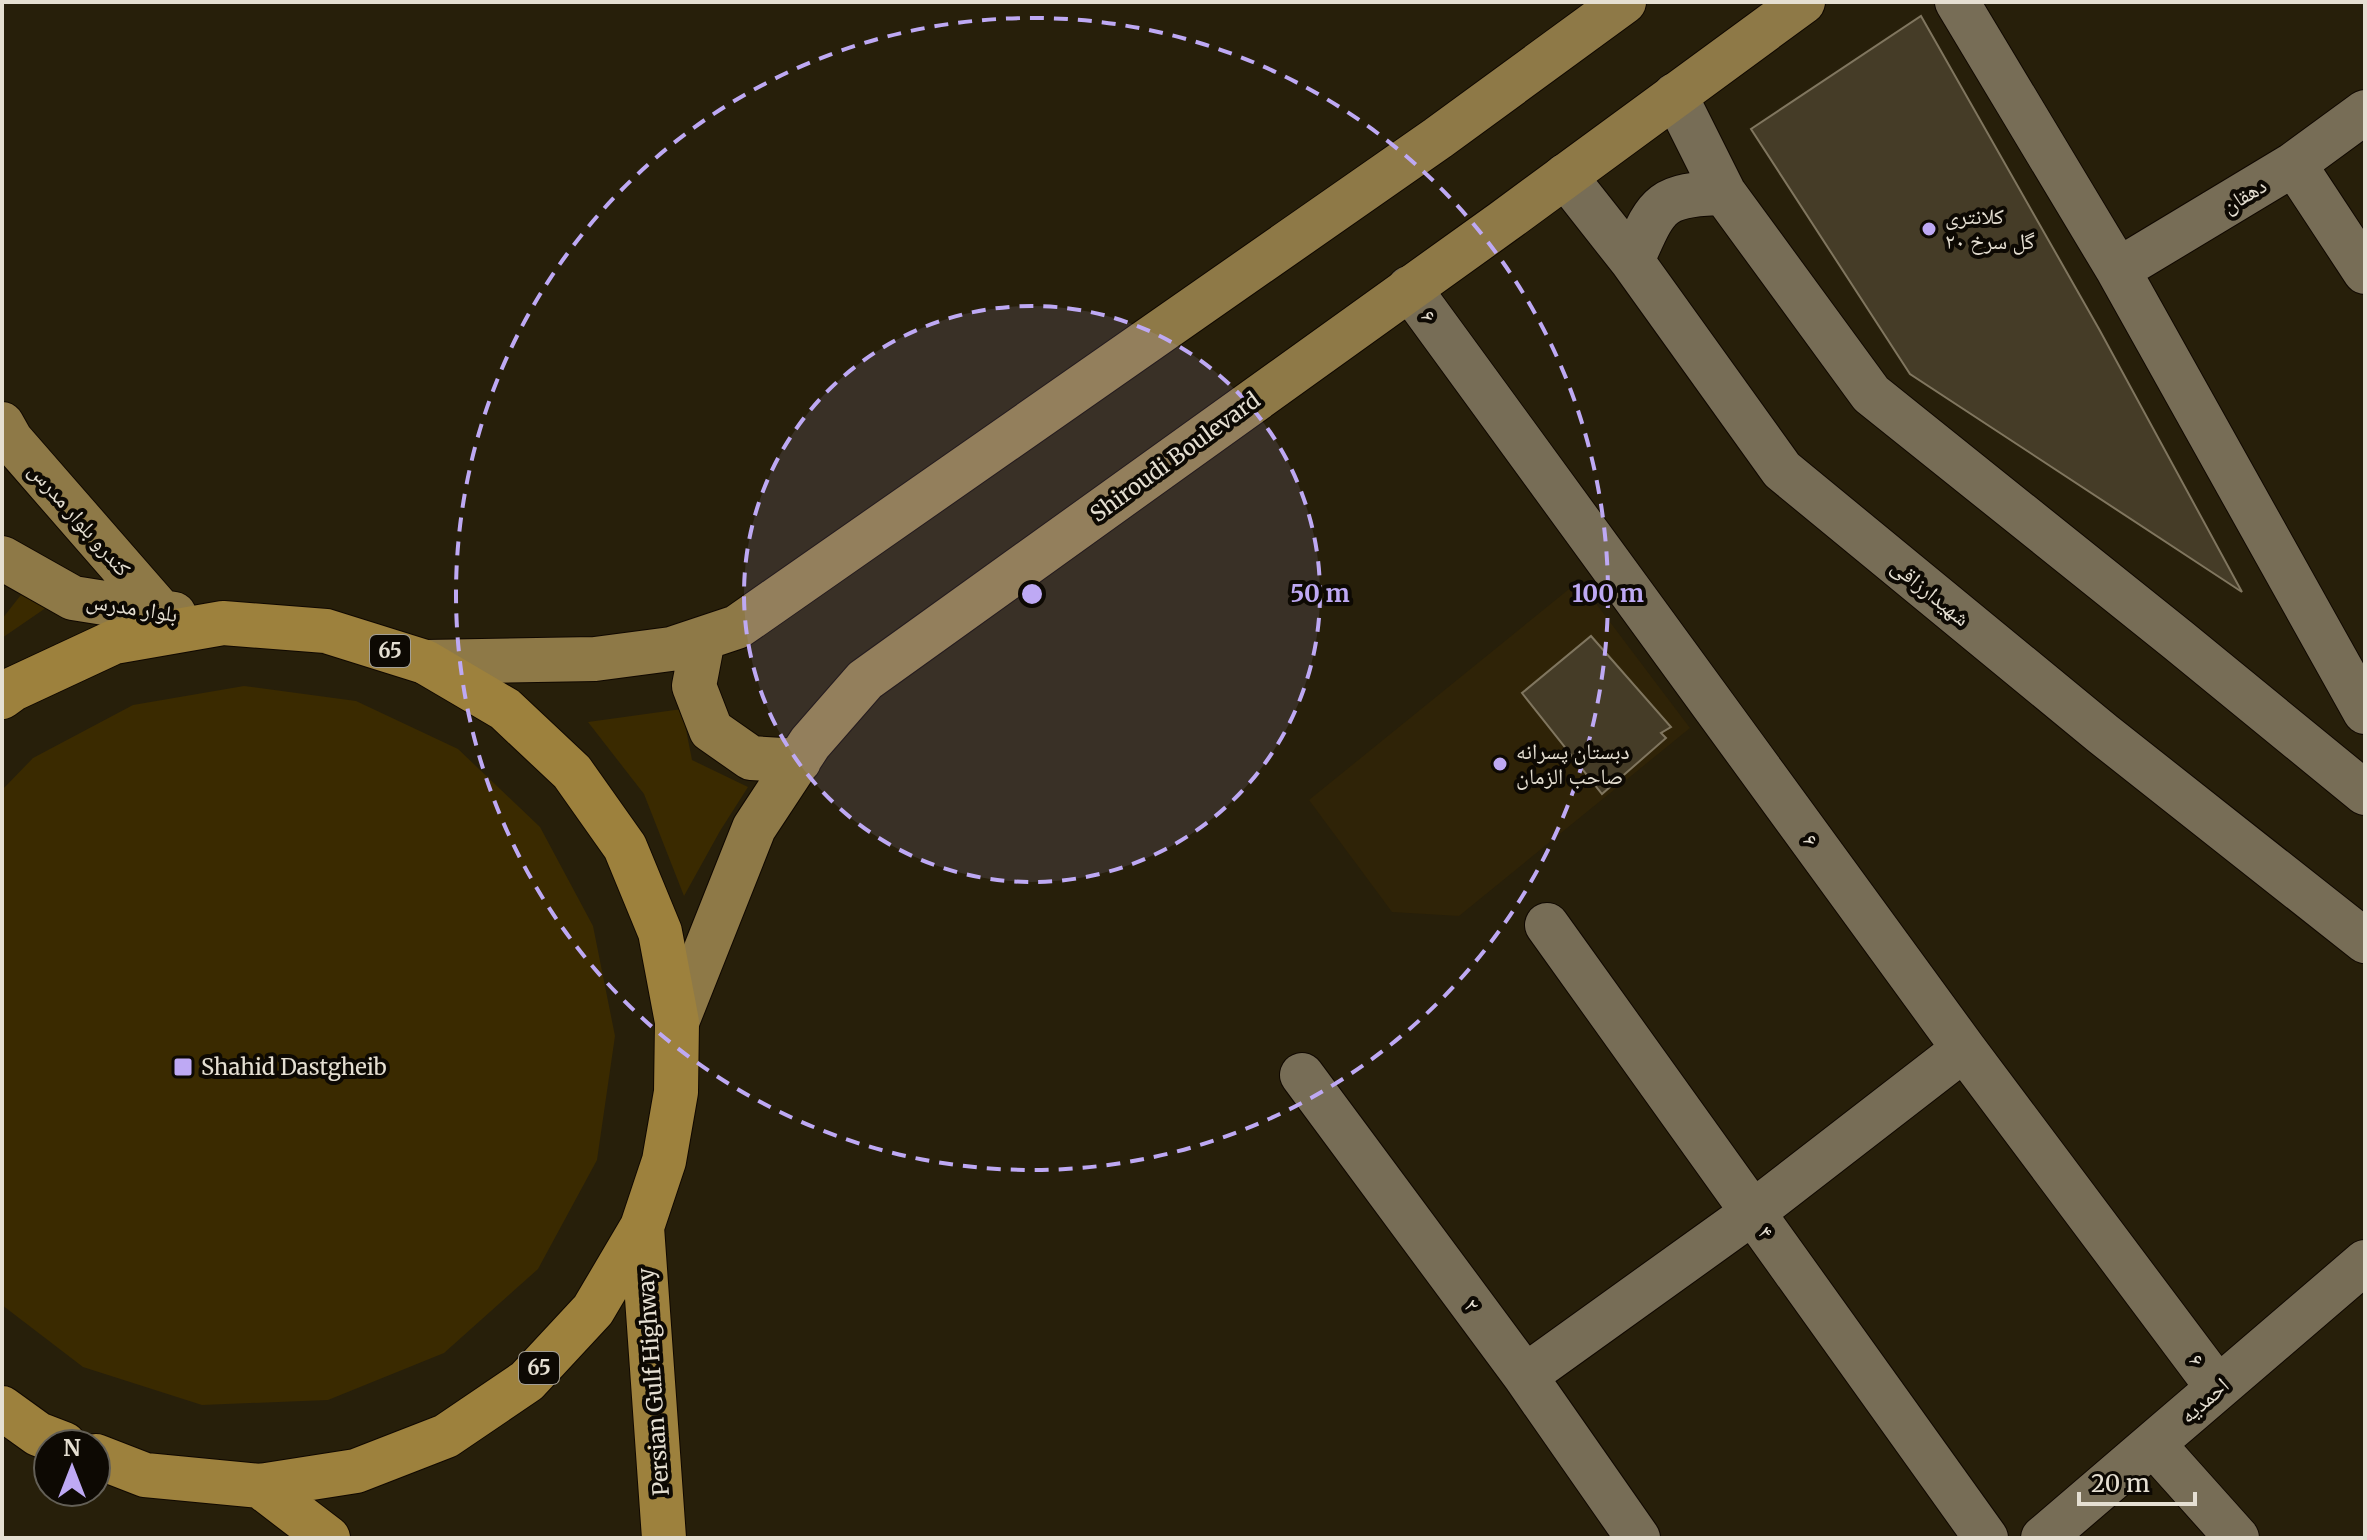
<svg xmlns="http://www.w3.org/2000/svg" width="2367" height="1540" viewBox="0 0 2367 1540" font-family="Merriweather,'Noto Naskh Arabic',serif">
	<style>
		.built { fill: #2f2307 }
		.green { fill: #3a2a00 }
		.building { fill: #453c27; stroke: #80765f; stroke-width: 2 }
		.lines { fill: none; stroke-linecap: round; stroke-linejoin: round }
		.minor-casing { stroke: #100800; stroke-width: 46 }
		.major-casing { stroke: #100800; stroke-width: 46 }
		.highway-casing { stroke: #100800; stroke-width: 46 }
		.minor { stroke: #776d56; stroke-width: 44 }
		.major { stroke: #8e7947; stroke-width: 44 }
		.highway { stroke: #9d813d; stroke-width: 44 }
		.ring { fill: none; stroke: #bea9f4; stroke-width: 4; stroke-dasharray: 14 10 }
		.poi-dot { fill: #bea9f4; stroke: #0d0903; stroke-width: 3 }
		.labels { text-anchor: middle; stroke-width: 8; stroke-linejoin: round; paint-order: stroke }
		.shield { fill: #0d0903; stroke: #a49f94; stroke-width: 2 }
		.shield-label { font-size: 20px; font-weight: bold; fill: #e5dfd2 }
		.street-label { font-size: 22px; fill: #e5dfd2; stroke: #0d0903 }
		.poi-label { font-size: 22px; fill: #e5dfd2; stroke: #0d0903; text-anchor: start }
		.centre { fill: #bea9f4; stroke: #0d0903; stroke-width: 4 }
		.ring-label { font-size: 24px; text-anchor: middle; font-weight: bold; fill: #bea9f4; stroke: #0d0903; stroke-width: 8; stroke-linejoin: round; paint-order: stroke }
	</style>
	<rect width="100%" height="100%" fill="#271f0a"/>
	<path class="built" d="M1579,581L1690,728L1459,916L1392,912L1309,800Z"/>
	<path class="green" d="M24,591L53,603L2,638V619Z
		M244,686L356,701L458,749L540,827L593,926L615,1036L597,1160L538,1269L444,1353L328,1400L202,1405L83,1367L2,1305V790L33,758L133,705Z
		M682,709L692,760L748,787L720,831L684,896L644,794L588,722Z"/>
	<path class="building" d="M1921,16L2099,329L2242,592L1910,374L1751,129Z
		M1591,636L1671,727L1661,733L1666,738L1602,794L1522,693Z"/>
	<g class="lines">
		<defs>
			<path id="minor" d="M1957,2L2118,270L2365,712
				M1675,95L1724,193L1871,394L2178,640L2365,793
				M2294,164L2365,272
				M1565,176L1632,261L1782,470L2103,734L2365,941
				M1632,261C1657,205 1658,194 1724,193
				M2118,270L2294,164L2365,112
				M1409,288L1964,1049L2218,1388
				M1547,925L1986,1538
				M1302,1075L1525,1376L1638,1538
				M1525,1376L1752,1213L1964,1049
				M2153,1444L2237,1538
				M2043,1538L2365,1262"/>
			<path id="major" d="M2,424L11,440L161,612
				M2,558L73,598L174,614
				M703,639L694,686L711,730L751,758L799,761
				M425,662L595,659L671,649L737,627L1438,138L1624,2
				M677,1022L754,828L810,743L865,680L1503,222L1803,2"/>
			<path id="highway" d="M2,697L13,689L114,642L223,623L326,631L425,662L505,709L572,772L625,847L660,932L677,1022L676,1092L664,1161L642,1227L593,1310L527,1381L446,1436L356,1471L260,1486L145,1475L96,1456
				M642,1227L664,1538
				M2,1408L38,1434L64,1444
				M260,1486L328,1538"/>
		</defs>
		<use href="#minor" class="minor-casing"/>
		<use href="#major" class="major-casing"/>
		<use href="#highway" class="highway-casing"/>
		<use href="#minor" class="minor"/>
		<use href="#major" class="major"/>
		<use href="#highway" class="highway"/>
	</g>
	<circle cx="1032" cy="594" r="288" fill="#bea9f4" fill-opacity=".12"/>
	<g class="ring">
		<circle cx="1032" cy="594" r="288"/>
		<circle cx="1032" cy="594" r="576"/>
	</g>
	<g class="poi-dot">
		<circle cx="1929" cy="229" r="8"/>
		<circle cx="1500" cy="764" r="8"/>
		<rect x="173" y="1057" width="20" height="20" rx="4"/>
	</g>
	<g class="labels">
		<g class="shield">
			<rect x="370" y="635" width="40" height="32" rx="6"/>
			<rect x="519" y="1352" width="40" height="32" rx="6"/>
		</g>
		<g class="shield-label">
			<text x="390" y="658">65</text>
			<text x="539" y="1375">65</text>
		</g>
		<g class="street-label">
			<text transform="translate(2244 195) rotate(-31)" y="8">دهقان</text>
			<text transform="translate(1429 316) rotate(54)" y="8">۶</text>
			<text transform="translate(1175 457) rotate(-36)" y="8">Shiroudi Boulevard</text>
			<text transform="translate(80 519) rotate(49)" y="8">کندرو بلوار مدرس</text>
			<text transform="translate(1931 592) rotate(39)" y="8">شهیدارزاقی</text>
			<text transform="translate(132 607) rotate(9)" y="8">بلوار مدرس</text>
			<text transform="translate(1811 840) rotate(54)" y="8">۶</text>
			<text transform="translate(1766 1232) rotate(54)" y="8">۴</text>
			<text transform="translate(1472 1305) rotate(53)" y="8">۲</text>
			<text transform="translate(2197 1360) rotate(53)" y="8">۶</text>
			<text transform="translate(653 1382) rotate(-94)" y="8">Persian Gulf Highway</text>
			<text transform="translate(2204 1400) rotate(-41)" y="8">احمدیه</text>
		</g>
		<g class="poi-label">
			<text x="1945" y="224">کلانتری<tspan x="1945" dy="25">۲۰ گل سرخ</tspan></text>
			<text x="1516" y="759">دبستان پسرانه<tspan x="1516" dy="25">صاحب الزمان</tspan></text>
			<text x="201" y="1075">Shahid Dastgheib</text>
		</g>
	</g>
	<circle cx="1032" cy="594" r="12" class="centre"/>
	<g class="ring-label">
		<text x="1320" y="602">50 m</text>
		<text x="1608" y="602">100 m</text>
	</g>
	<rect width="2367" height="1540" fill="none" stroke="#e5dfd2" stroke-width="8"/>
	<g transform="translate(72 1468)"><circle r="38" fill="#0d0903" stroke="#635f56" stroke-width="2"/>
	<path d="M0-6L14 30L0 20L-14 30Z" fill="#bea9f4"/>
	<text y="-12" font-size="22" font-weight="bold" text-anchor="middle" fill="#e5dfd2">N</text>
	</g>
	<path d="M2079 1492v12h116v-12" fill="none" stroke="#e5dfd2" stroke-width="4"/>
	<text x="2091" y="1492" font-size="24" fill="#e5dfd2" stroke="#0d0903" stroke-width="6" paint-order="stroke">20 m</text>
</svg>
